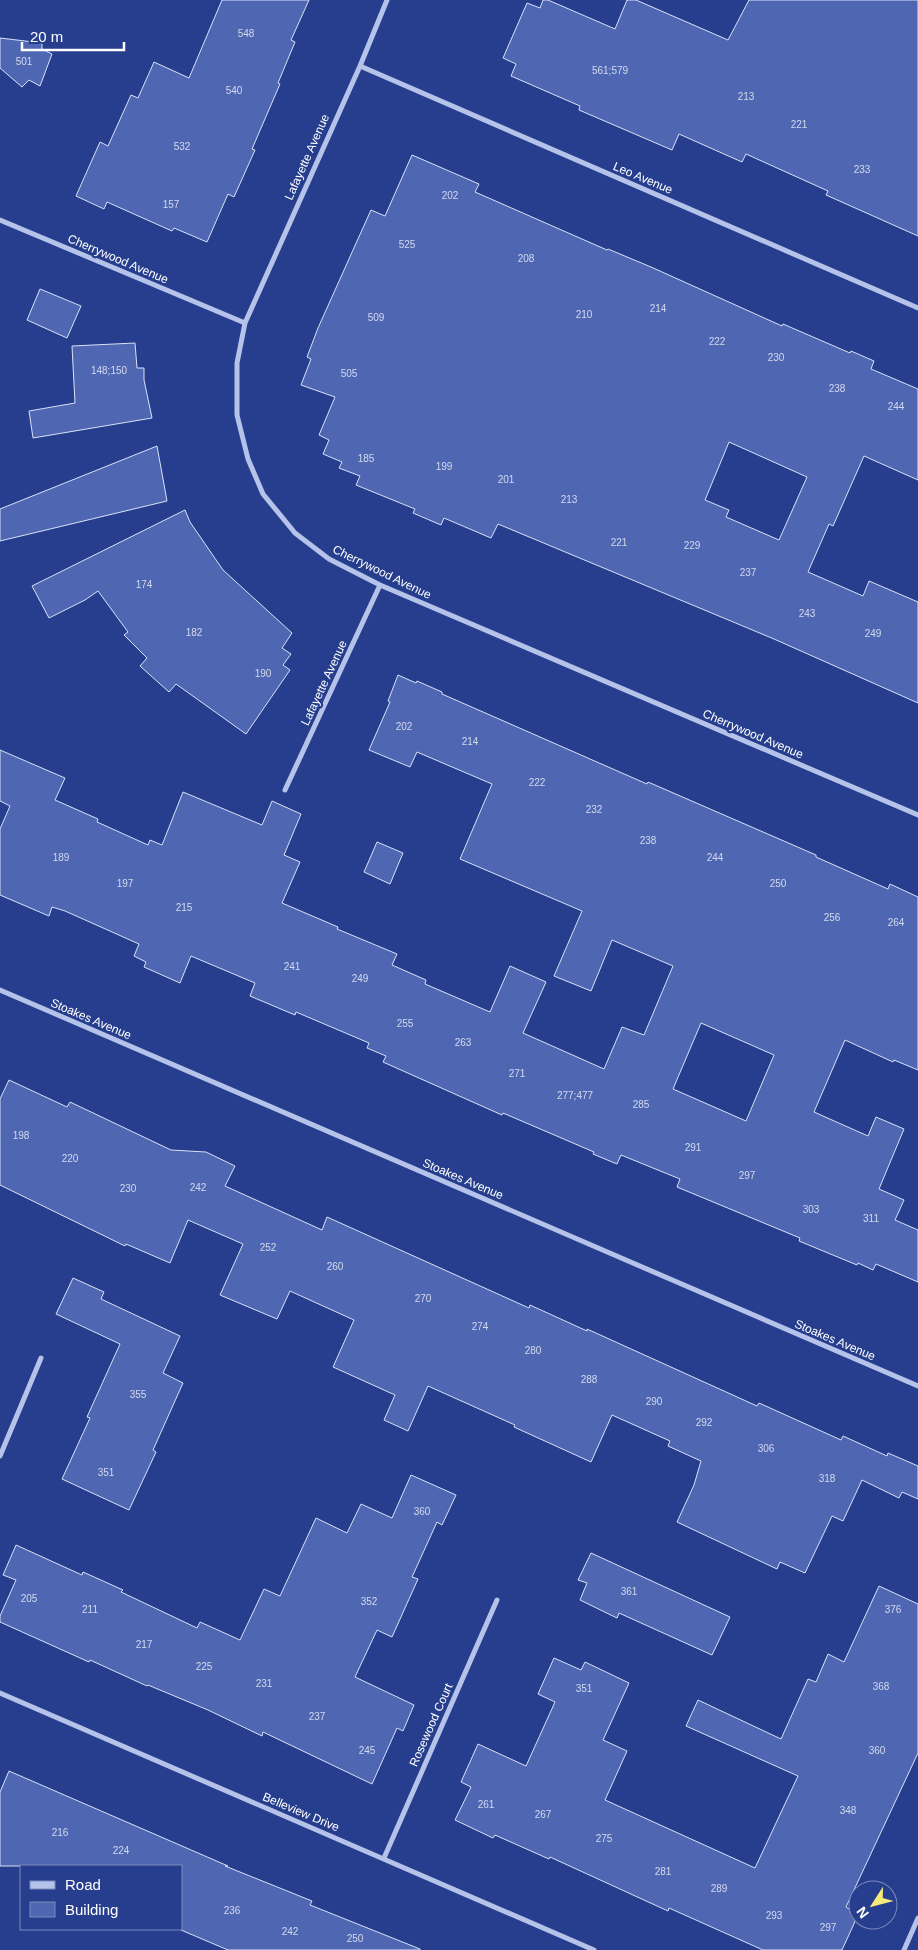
<svg xmlns="http://www.w3.org/2000/svg" width="918" height="1950" viewBox="0 0 918 1950" font-family="Arial,sans-serif">
	<style>
		.building { fill: #4f67b3; stroke: #dae1f8; fill-rule: evenodd }
		.lines { fill: none; stroke-linecap: round; stroke-linejoin: round }
		.street { stroke: #b5c3ea; stroke-width: 5 }
		.labels { text-anchor: middle; stroke-width: 4.5; stroke-linejoin: round; paint-order: stroke }
		.number-label { font-size: 10px; fill: #d3d9ec }
		.street-label { font-size: 12px; fill: #fff; stroke: #263e8d }
	</style>
	<rect width="100%" height="100%" fill="#263e8d"/>
	<path class="building" d="M222,0H309L291,40L295,42L278,83L280,84L252,149L255,150L234,197L228,194L207,242L174,228L172,231L107,202L104,209L76,196L100,142L108,146L131,95L138,98L154,62L189,78Z
		M543,0H548L615,29L627,0H636L728,40L749,0H918V236L826,195L828,191L746,154L742,162L679,134L672,150L579,110L580,106L511,76L516,64L503,58L527,3L540,8Z
		M0,38L42,43V49L52,54L40,86L29,80L22,87L0,68Z
		M412,155L479,184L475,192L607,250L608,249L651,267L782,326L783,324L850,353L851,351L874,361L871,369L918,389V480L864,456L833,526L829,524L808,572L863,596L869,581L918,602V703L774,639L498,524L491,538L444,518L441,525L413,513L415,509L356,485L360,476L339,468L342,462L323,454L329,440L319,435L335,397L301,385L311,359L307,357L318,328L371,210L385,216ZM729,442L807,477L779,540L726,517L729,510L705,500Z
		M40,289L81,306L67,338L27,320Z
		M135,343L137,368H144V380L152,418L33,438L29,411L75,403L72,346Z
		M157,446L167,501L0,541V509Z
		M185,510L190,522L223,570L292,633L282,648L291,654L283,665L290,670L246,734L176,684L169,692L140,666L147,658L124,635L128,632L98,591L85,600L49,618L32,586Z
		M398,675L416,683L417,681L442,692V694L647,784L648,782L816,855V857L888,889L890,884L918,897V1070L894,1060L893,1062L845,1040L814,1112L868,1136L876,1117L904,1129L879,1189L904,1200L895,1220L918,1230V1282L876,1264L873,1270L858,1263L857,1265L799,1241L800,1238L677,1187L680,1179L621,1155L617,1164L593,1154L594,1152L503,1113L502,1115L383,1062L386,1056L367,1048L369,1043L296,1012L295,1015L250,996L255,983L191,956L180,983L144,967L146,962L134,956L139,944L65,911L52,907L49,916L0,895V829L10,806L0,801V750L65,778L55,800L98,819L97,822L148,845L150,840L162,845L183,792L262,825L272,801L301,814L284,855L300,862L282,903L338,927L337,929L397,954L392,965L426,980L425,984L490,1012L510,966L546,982L523,1033L604,1069L622,1027L644,1035L673,966L612,940L591,991L554,976L582,911L460,859L492,784L417,752L410,767L369,750L390,702L388,701ZM701,1023L774,1055L746,1121L673,1089Z
		M377,842L403,853L390,884L364,872Z
		M9,1080L67,1107L70,1102L171,1150L206,1152L235,1166L225,1186L322,1230L327,1217L529,1308L530,1305L587,1331V1329L757,1406L759,1403L841,1440L843,1436L887,1456L888,1453L918,1466V1499L902,1492L899,1498L862,1480L843,1521L832,1516L805,1573L780,1562L777,1569L677,1522L694,1485L701,1461L668,1446L670,1441L612,1415L591,1462L514,1427L515,1425L428,1386L408,1431L384,1420L395,1395L333,1367L354,1320L290,1291L277,1319L220,1295L243,1244L188,1220L170,1263L126,1244L125,1246L0,1185V1099Z
		M73,1278L104,1292L101,1299L180,1336L163,1373L183,1383L153,1450L156,1452L129,1510L62,1479L90,1418L87,1417L120,1344L56,1314Z
		M411,1475L456,1495L442,1525L437,1522L412,1577L418,1579L392,1637L377,1630L355,1677L414,1705L403,1731L397,1728L372,1784L263,1732L262,1736L208,1710L148,1685L147,1686L90,1660L89,1662L0,1622V1616L16,1580L3,1575L16,1545L82,1575L83,1572L123,1590L121,1592L197,1628L200,1622L240,1640L264,1589L280,1596L316,1518L347,1533L361,1504L392,1518Z
		M591,1553L730,1617L712,1655L619,1613L617,1618L580,1600L587,1583L578,1580Z
		M879,1586L918,1604V1753L846,1907L858,1915L842,1950H763L669,1908L668,1911L550,1857L549,1859L495,1835L493,1838L455,1820L471,1787L461,1782L478,1744L526,1766L555,1702L538,1694L554,1658L581,1670L585,1662L629,1683L603,1740L627,1751L605,1800L755,1868L798,1776L686,1726L698,1700L781,1739L808,1679L816,1682L828,1654L844,1662Z
		M9,1771L228,1866H225L312,1901L310,1905L420,1949V1950H228L181,1930V1866H0V1792Z"/>
	<g class="lines">
		<path class="street" d="M387,0L360,66L245,323L237,363V415L248,459L263,494L295,533L329,559L380,585L918,815
			M360,66L918,308
			M0,220L245,323
			M285,790L380,585
			M0,990L918,1386
			M0,1456L41,1358
			M0,1693L594,1950
			M384,1858L497,1600
			M904,1950L918,1918"/>
	</g>
	<g class="labels">
		<g class="number-label">
			<text x="246" y="37">548</text>
			<text x="24" y="65">501</text>
			<text x="610" y="74">561;579</text>
			<text x="234" y="94">540</text>
			<text x="746" y="100">213</text>
			<text x="799" y="128">221</text>
			<text x="182" y="150">532</text>
			<text x="862" y="173">233</text>
			<text x="450" y="199">202</text>
			<text x="171" y="208">157</text>
			<text x="407" y="248">525</text>
			<text x="526" y="262">208</text>
			<text x="658" y="312">214</text>
			<text x="584" y="318">210</text>
			<text x="376" y="321">509</text>
			<text x="717" y="345">222</text>
			<text x="776" y="361">230</text>
			<text x="109" y="374">148;150</text>
			<text x="349" y="377">505</text>
			<text x="837" y="392">238</text>
			<text x="896" y="410">244</text>
			<text x="366" y="462">185</text>
			<text x="444" y="470">199</text>
			<text x="506" y="483">201</text>
			<text x="569" y="503">213</text>
			<text x="619" y="546">221</text>
			<text x="692" y="549">229</text>
			<text x="748" y="576">237</text>
			<text x="144" y="588">174</text>
			<text x="807" y="617">243</text>
			<text x="194" y="636">182</text>
			<text x="873" y="637">249</text>
			<text x="263" y="677">190</text>
			<text x="404" y="730">202</text>
			<text x="470" y="745">214</text>
			<text x="537" y="786">222</text>
			<text x="594" y="813">232</text>
			<text x="648" y="844">238</text>
			<text x="61" y="861">189</text>
			<text x="715" y="861">244</text>
			<text x="125" y="887">197</text>
			<text x="778" y="887">250</text>
			<text x="184" y="911">215</text>
			<text x="832" y="921">256</text>
			<text x="896" y="926">264</text>
			<text x="292" y="970">241</text>
			<text x="360" y="982">249</text>
			<text x="405" y="1027">255</text>
			<text x="463" y="1046">263</text>
			<text x="517" y="1077">271</text>
			<text x="575" y="1099">277;477</text>
			<text x="641" y="1108">285</text>
			<text x="21" y="1139">198</text>
			<text x="693" y="1151">291</text>
			<text x="70" y="1162">220</text>
			<text x="747" y="1179">297</text>
			<text x="198" y="1191">242</text>
			<text x="128" y="1192">230</text>
			<text x="811" y="1213">303</text>
			<text x="871" y="1222">311</text>
			<text x="268" y="1251">252</text>
			<text x="335" y="1270">260</text>
			<text x="423" y="1302">270</text>
			<text x="480" y="1330">274</text>
			<text x="533" y="1354">280</text>
			<text x="589" y="1383">288</text>
			<text x="138" y="1398">355</text>
			<text x="654" y="1405">290</text>
			<text x="704" y="1426">292</text>
			<text x="766" y="1452">306</text>
			<text x="106" y="1476">351</text>
			<text x="827" y="1482">318</text>
			<text x="422" y="1515">360</text>
			<text x="629" y="1595">361</text>
			<text x="29" y="1602">205</text>
			<text x="369" y="1605">352</text>
			<text x="90" y="1613">211</text>
			<text x="893" y="1613">376</text>
			<text x="144" y="1648">217</text>
			<text x="204" y="1670">225</text>
			<text x="264" y="1687">231</text>
			<text x="881" y="1690">368</text>
			<text x="584" y="1692">351</text>
			<text x="317" y="1720">237</text>
			<text x="367" y="1754">245</text>
			<text x="877" y="1754">360</text>
			<text x="486" y="1808">261</text>
			<text x="848" y="1814">348</text>
			<text x="543" y="1818">267</text>
			<text x="60" y="1836">216</text>
			<text x="604" y="1842">275</text>
			<text x="121" y="1854">224</text>
			<text x="663" y="1875">281</text>
			<text x="719" y="1892">289</text>
			<text x="232" y="1914">236</text>
			<text x="774" y="1919">293</text>
			<text x="828" y="1931">297</text>
			<text x="290" y="1935">242</text>
			<text x="355" y="1942">250</text>
		</g>
		<g class="street-label">
			<text transform="translate(307 157) rotate(-66)" y="4">Lafayette Avenue</text>
			<text transform="translate(643 178) rotate(23)" y="4">Leo Avenue</text>
			<text transform="translate(118 259) rotate(23)" y="4">Cherrywood Avenue</text>
			<text transform="translate(382 572) rotate(26)" y="4">Cherrywood Avenue</text>
			<text transform="translate(324 683) rotate(-65)" y="4">Lafayette Avenue</text>
			<text transform="translate(753 734) rotate(23)" y="4">Cherrywood Avenue</text>
			<text transform="translate(91 1019) rotate(23)" y="4">Stoakes Avenue</text>
			<text transform="translate(463 1179) rotate(23)" y="4">Stoakes Avenue</text>
			<text transform="translate(835 1340) rotate(23)" y="4">Stoakes Avenue</text>
			<text transform="translate(431 1725) rotate(-66)" y="4">Rosewood Court</text>
			<text transform="translate(301 1812) rotate(23)" y="4">Belleview Drive</text>
		</g>
	</g>
	<rect x="20" y="1865" width="162" height="65" fill="#263e8d" stroke="#7d8bbb"/>
	<rect x="30" y="1881" width="25" height="8" fill="#b5c3ea" stroke="#7d8bbb"/>
	<text x="65" y="1890" font-size="15" fill="#ffffff">Road</text>
	<rect x="30" y="1902" width="25" height="15" fill="#4f67b3" stroke="#7d8bbb"/>
	<text x="65" y="1915" font-size="15" fill="#ffffff">Building</text>
	<g transform="translate(873 1905) rotate(234)"><circle r="24" fill="#263e8d" stroke="#7d8bbb"/>
	<path d="M0-4L9 19L0 12L-9 19Z" fill="#f4e97a"/>
	<text y="-8" font-size="14" font-weight="bold" text-anchor="middle" fill="#ffffff">N</text>
	</g>
	<path d="M22 42v8h102v-8" fill="none" stroke="#ffffff" stroke-width="2.5"/>
	<text x="30" y="42" font-size="15" fill="#ffffff" stroke="#263e8d" stroke-width="4" paint-order="stroke">20 m</text>
</svg>
